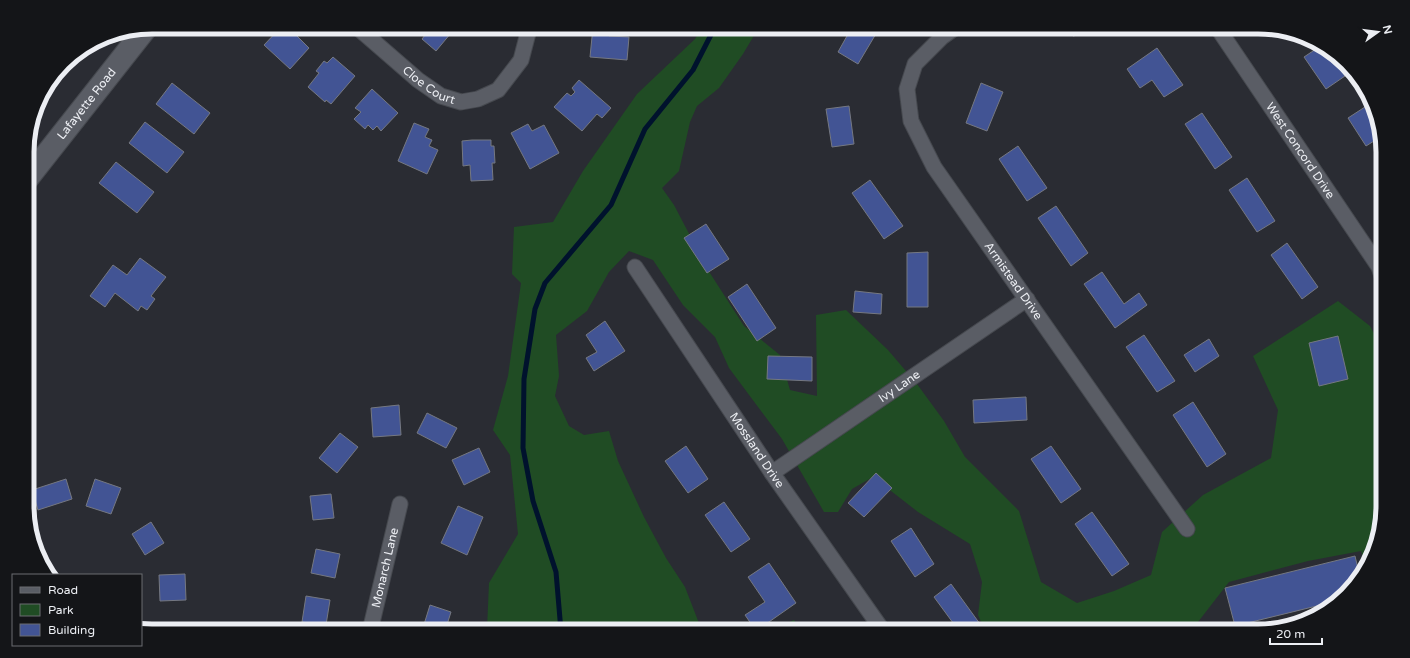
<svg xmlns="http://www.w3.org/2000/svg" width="1410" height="658" viewBox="0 0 1410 658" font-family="'Varela Round',sans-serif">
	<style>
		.green { fill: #204c24 }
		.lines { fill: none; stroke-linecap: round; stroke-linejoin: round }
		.stream { stroke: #00122d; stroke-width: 5 }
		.building { fill: #425494; stroke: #757881 }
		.minor-casing { stroke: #46494f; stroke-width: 17 }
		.secondary-casing { stroke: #46494f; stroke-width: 24 }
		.minor { stroke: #5a5d65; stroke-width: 15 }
		.secondary { stroke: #5a5d65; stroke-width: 22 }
		.labels { text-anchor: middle; stroke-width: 3; stroke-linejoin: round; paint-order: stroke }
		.street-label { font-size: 12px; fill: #eceef3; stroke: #141518 }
		.rim { fill: none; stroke: #eceef3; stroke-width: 5 }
	</style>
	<rect width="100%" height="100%" fill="#2a2c33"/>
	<path class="green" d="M702,27H759L743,54L719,88L697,106L690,122L679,171L662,188L674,205L708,270L744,326L780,355L790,390L817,396L816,315L846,310L888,350L917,384L944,421L965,457L1019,511L1041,582L1077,603L1114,591L1151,575L1162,532L1203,495L1271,458L1278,410L1253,356L1338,301L1370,326L1383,350V374L1377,402L1375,442L1383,444V506L1373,554L1366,567L1361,551L1308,561L1229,582L1191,631H985L978,615L982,582L970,544L918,512L873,477L852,489L838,512H824L782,439L729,368L715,337L683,305L653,260L629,251L609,272L587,311L556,335L559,376L555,396L569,426L584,435L609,431L618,461L644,517L666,558L685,587L702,631H490L487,629L489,583L518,534L510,455L493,430L508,376L521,283L512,274L514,227L553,222L583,171L637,94L695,39Z
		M794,620L803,631H768Z"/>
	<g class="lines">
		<path class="stream" d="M561,631L556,572L533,501L523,448L524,379L535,309L545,283L611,205L645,129L693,70L715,27"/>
	</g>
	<path class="building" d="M281,27H300L303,30L297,36L309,48L290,69L264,45Z
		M423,27H456L436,51L422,39L428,31Z
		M593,27H610L609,36L629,37L627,60L590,57Z
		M852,27H880L858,64L838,52Z
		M1071,27H1113L1073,36Z
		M1319,47L1333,57L1345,76L1326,89L1304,57Z
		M1157,48L1183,85L1164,97L1152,80L1140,88L1127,69Z
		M333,57L355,76L331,104L326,100L325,102L308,87L319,73L316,71L324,61L327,63Z
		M579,80L611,108L602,118L597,114L582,131L554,107L567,93L571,96L575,92L572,88Z
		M172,83L210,113L194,134L156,104Z
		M981,83L1003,92L987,131L966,123Z
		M372,89L398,113L381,131L377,126L373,130L368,125L365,129L354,119L361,112L355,108Z
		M1368,105L1372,113L1382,136L1366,146L1348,118Z
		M849,106L854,144L832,147L826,109Z
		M1202,113L1232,157L1215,169L1185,124Z
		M145,122L184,152L167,173L129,143Z
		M414,123L429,129L425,137L432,140L429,146L438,150L427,174L398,161Z
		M528,124L532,131L544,125L559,153L530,169L511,133Z
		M472,140H491V146H494L495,163H492L493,180L471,181L470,165L463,166L462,141Z
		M1018,146L1047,188L1027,201L999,159Z
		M116,162L154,192L137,213L99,183Z
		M1247,178L1275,221L1257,232L1229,190Z
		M870,180L903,226L884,239L852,193Z
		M1056,206L1088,253L1071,266L1038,218Z
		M706,224L729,259L707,273L684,238Z
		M1287,243L1318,287L1302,299L1271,255Z
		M928,252V307H907V253Z
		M140,258L166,277L151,296L155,299L147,310L141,306L138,311L115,293L105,307L90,296L113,265L127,275Z
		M1102,272L1124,304L1139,293L1147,305L1115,328L1084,284Z
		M747,284L776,328L757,341L728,297Z
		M855,291L882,294L881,314L853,312Z
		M605,321L625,351L594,371L586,358L597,352L586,335Z
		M1144,335L1175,381L1157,392L1126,347Z
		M1338,336L1348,379L1319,386L1309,343Z
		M1209,339L1219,356L1195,372L1184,355Z
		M768,356L812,357V381L767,379Z
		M1026,397L1027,420L974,423L973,400Z
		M1193,402L1226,454L1207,467L1173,415Z
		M399,405L401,435L373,437L371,408Z
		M427,413L457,428L446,448L417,433Z
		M340,433L358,447L337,473L319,458Z
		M686,446L708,479L688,493L665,461Z
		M1051,446L1081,489L1061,503L1031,459Z
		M479,448L490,472L464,485L452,460Z
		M876,473L892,488L864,517L848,503Z
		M66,479L72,499L38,510L32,490Z
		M95,479L121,488L111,514L86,506Z
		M331,494L334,518L313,520L310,496Z
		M724,502L750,539L731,552L705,515Z
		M458,506L483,517L467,555L441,543Z
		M1092,512L1129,564L1112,576L1075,524Z
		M151,522L164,543L145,555L132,534Z
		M911,528L934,564L915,577L891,541Z
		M316,549L340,554L335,578L311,573Z
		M1355,556L1360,577L1357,582L1337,601L1235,626L1225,588Z
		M769,563L796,603L756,631L745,615L765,602L748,577Z
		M185,574L186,600L160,601L159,575Z
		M951,584L980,624L970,631H959L934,597Z
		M306,596L330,600L326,625L302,622Z
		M430,605L451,612L445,631H422Z
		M145,622L158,631L141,629Z"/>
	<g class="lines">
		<defs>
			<g id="minor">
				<path id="s1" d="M357,27L418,80L441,96L461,102L478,99L498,90L521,60L528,33"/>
				<path id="s2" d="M956,27L942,37L915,64L907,89L911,121L934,167L1187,529"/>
				<path id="s3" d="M1217,27L1379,267L1382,276"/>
				<path id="s4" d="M635,267L772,473L883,631"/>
				<path id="s5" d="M772,473L1027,299"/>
				<path id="s6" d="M370,631L400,504"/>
			</g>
			<g id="secondary">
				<path id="s7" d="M27,179L146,28"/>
			</g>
		</defs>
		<use href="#minor" class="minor-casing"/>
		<use href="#secondary" class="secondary-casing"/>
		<use href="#minor" class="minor"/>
		<use href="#secondary" class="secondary"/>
	</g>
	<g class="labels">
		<g class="street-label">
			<text dy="4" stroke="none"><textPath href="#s1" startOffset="93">Cloe Court</textPath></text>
			<text dy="4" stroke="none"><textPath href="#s7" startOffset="96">Lafayette Road</textPath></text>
			<text dy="4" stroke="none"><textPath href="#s3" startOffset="149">West Concord Drive</textPath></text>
			<text dy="4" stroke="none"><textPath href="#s2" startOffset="304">Armistead Drive</textPath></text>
			<text dy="4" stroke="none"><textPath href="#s5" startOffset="154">Ivy Lane</textPath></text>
			<text dy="4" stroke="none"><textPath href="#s4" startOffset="220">Mossland Drive</textPath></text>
			<text dy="4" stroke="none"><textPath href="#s6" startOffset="65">Monarch Lane</textPath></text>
		</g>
	</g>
	<path d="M0 0H1410V658H0ZM152 34H1258A118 118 0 0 1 1376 152V506A118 118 0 0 1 1258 624H152A118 118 0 0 1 34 506V152A118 118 0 0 1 152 34Z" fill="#141518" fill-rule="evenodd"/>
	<path class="rim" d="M152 34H1258A118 118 0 0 1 1376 152V506A118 118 0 0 1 1258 624H152A118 118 0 0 1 34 506V152A118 118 0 0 1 152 34Z"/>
	<rect x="12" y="574" width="130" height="72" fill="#141518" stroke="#6a6c70"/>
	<rect x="20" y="587" width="20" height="6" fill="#5a5d65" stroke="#6a6c70"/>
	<text x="48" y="594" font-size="12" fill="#eceef3">Road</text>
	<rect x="20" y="604" width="20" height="12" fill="#204c24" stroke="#6a6c70"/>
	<text x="48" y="614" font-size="12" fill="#eceef3">Park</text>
	<rect x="20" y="624" width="20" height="12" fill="#425494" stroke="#6a6c70"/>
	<text x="48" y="634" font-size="12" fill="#eceef3">Building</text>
	<g transform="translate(1378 32) rotate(76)" stroke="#141518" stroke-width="3" paint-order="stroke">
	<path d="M0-3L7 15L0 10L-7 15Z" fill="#eceef3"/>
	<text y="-6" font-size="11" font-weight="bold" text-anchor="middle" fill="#eceef3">N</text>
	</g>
	<path d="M1270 638v6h52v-6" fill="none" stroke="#eceef3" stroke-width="2"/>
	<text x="1276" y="638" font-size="12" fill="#eceef3" stroke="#141518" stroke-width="3" paint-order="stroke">20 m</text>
</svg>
